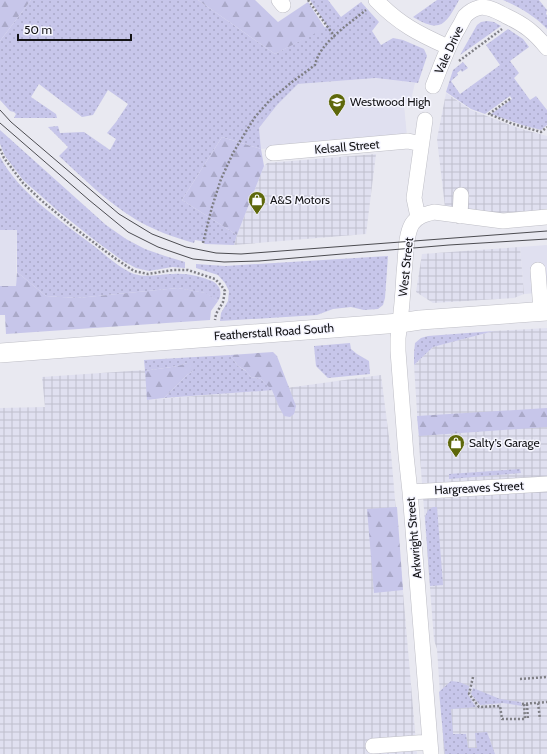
<svg xmlns="http://www.w3.org/2000/svg" width="547" height="754" viewBox="0 0 547 754" font-family="Cabin,sans-serif">
	<style>
		.built { fill: #e0e0f0 }
		.industrial { fill: url(#industrial-grid) }
		.grass { fill: url(#grass-dots) }
		.forest { fill: url(#forest-firs) }
		.lines { fill: none; stroke-linecap: round; stroke-linejoin: round }
		.minor-casing { stroke: #bebec6; stroke-width: 16 }
		.major-casing { stroke: #bebec6; stroke-width: 20 }
		.path { stroke: #7f7f85; stroke-width: 2.5; stroke-dasharray: 2 2; stroke-linecap: butt }
		.minor { stroke: #fff; stroke-width: 15 }
		.major { stroke: #fff; stroke-width: 19 }
		.tram { stroke: #4c4c51; stroke-width: 1 }
		.labels { text-anchor: middle; stroke-width: 3; stroke-linejoin: round; paint-order: stroke }
		.street-label { font-size: 12px; fill: #131316; stroke: #f6f6ff }
		.poi-label { font-size: 12px; fill: #131316; stroke: #f6f6ff; text-anchor: start }
	</style>
	<defs>
		<pattern id="industrial-grid" width="8" height="8" patternUnits="userSpaceOnUse"><rect width="8" height="8" fill="#e0e0f0"/><path d="M0 4h8M4 0v8" fill="none" stroke="#bfbfcd"/></pattern>
		<pattern id="grass-dots" width="8" height="8" patternUnits="userSpaceOnUse"><rect width="8" height="8" fill="#c7c6ea"/><path d="M2 2h.1M6 6h.1" fill="none" stroke="#aaa9c8" stroke-width="1.8" stroke-linecap="round"/></pattern>
		<pattern id="forest-firs" width="22" height="20" patternUnits="userSpaceOnUse"><rect width="22" height="20" fill="#c7c6ea"/><path d="M5 1l3.5 6h-7zM16 11l3.5 6h-7z" fill="#aaa9c8"/></pattern>
	</defs>
	<rect width="100%" height="100%" fill="#e9e9f1"/>
	<path class="built" d="M376,78L415,83L410,104L404,105L407,136L261,149L259,128L277,105L298,84Z
		M0,230H17L16,286H0Z
		M547,245V292L524,294L520,247Z"/>
	<path class="industrial" d="M446,93L471,110L518,128L547,136V210L499,213L445,207L437,139Z
		M376,154L366,234L234,245L237,235L264,166L267,163Z
		M520,247L524,294L514,298L433,303L416,292L422,254Z
		M547,328V754H444L437,649L434,640L419,444L414,365L433,347L494,331Z
		M145,370L148,400L279,389L381,375L391,453L417,754H0V408L45,407L42,377Z"/>
	<path class="grass" d="M31,0H198L275,54L327,26L310,0H328L341,17L361,2L379,22L372,31L381,45L393,38L403,40L424,49L427,56L418,83L376,78L298,84L277,105L259,128L261,149L222,137L182,200L237,235L234,245L205,244L201,241L195,240L194,243C173,237 153,230 135,219C107,202 83,178 59,156L68,147L48,127L58,126L60,133L84,132L110,150L116,139L107,133L116,122L128,104L108,90L93,115L82,117L39,84L31,97L56,114L57,118H14L16,114L14,112L10,111L0,100V41Z
		M437,0H459C445,26 440,33 413,17Z
		M503,0H539L547,10L546,14L547,15V29C535,16 519,7 503,0Z
		M487,21L494,22L501,26L460,55L477,25L481,22Z
		M508,29L523,39L529,47L510,61L519,73L514,78L530,100L536,96L547,110V125L541,130L522,125L491,114L512,99L510,96L485,114L471,109L446,92L453,70L463,62L468,68L462,72L461,70L457,73L458,75L451,81L460,94L500,65L486,45Z
		M0,130L106,225L126,239L145,249L165,256L185,262V268L172,267L149,271L136,268L123,261L97,242L58,211L23,180L5,156L0,144Z
		M0,157C20,194 61,221 94,246C107,256 119,268 134,274C147,278 160,274 173,274C187,273 199,276 212,281C220,285 223,293 218,301L205,293L178,288L77,298L46,296L17,272V230H0Z
		M388,256L385,298L383,305L378,309L364,310L351,307L333,309L317,315L220,321L221,313L228,301L229,291L225,283L218,275L196,268V264L225,266Z
		M494,331L433,347L414,365V353L415,343L421,338L428,336Z
		M350,343L351,349L357,354L369,361L370,374L328,378L316,366L314,346Z
		M230,355L238,366L246,371L251,377L261,379L273,390L164,398L187,375L193,371L187,363C174,368 159,368 145,371L144,360Z
		M520,469L521,473L449,479V474Z
		M433,507H437L443,585L430,586L425,517L428,510Z
		M451,681L459,682L469,686L468,695L476,707L451,709L453,734H466L468,748H477L475,733L487,732L495,754H445L439,692Z
		M473,688L500,699L521,702L522,706L503,703L480,705L471,694Z"/>
	<path class="forest" d="M0,0H31L0,41Z
		M198,0H255L278,22L308,2L325,28L275,54Z
		M222,137L261,149L264,166L237,235L182,200Z
		M17,272L46,296L77,298L178,288L206,293L218,301L211,311L210,320L6,334L5,315H0V286H16Z
		M273,352L277,356L296,406L294,414L290,417L284,416L279,407L272,390L261,379L251,377L245,370L238,366L230,355Z
		M187,363L193,364L195,366L193,371L187,375L164,398L147,400L145,371C159,368 174,368 187,363Z
		M547,408V427L419,436L417,416Z
		M397,507L403,590L374,593L367,509Z"/>
	<g class="lines">
		<defs>
			<path id="minor" d="M279,0L283,5
				M376,0C399,24 419,34 448,47
				M433,86C441,66 448,45 459,27C461,24 463,19 465,16C468,13 474,9 478,8C487,5 498,12 506,16C525,25 534,32 547,48
				M273,153L408,141L421,144
				M460,216L461,195
				M418,217L414,198L425,120
				M538,270L541,311
				M410,492L547,484
				M373,746L430,742
				M431,754L410,492L406,455L398,351V338C401,316 403,295 404,273C406,258 405,236 412,224C417,216 426,214 434,212L503,221L547,217"/>
			<path id="major" d="M0,353L400,323L420,320L547,311"/>
		</defs>
		<use href="#minor" class="minor-casing"/>
		<use href="#major" class="major-casing"/>
		<path class="path" d="M308,0L335,37
			M459,61L502,29
			M510,99L489,114L513,124L541,132L547,127
			M0,149L4,158L23,183L42,201L77,230L116,259L134,271L148,274L173,270H188L215,279L221,285L225,291L223,302L216,314L215,320
			M203,243L212,207L221,179L233,153L245,133L255,117L269,101L292,82L315,65C320,42 349,24 366,10
			M473,677L469,694L479,707L500,706L502,719H525L524,704
			M520,679L547,677
			M538,703L540,719
			M522,704L547,702
			M527,704L528,720"/>
		<use href="#minor" class="minor"/>
		<use href="#major" class="major"/>
		<path class="tram" d="M0,110L11,122L119,214L152,234L186,247L216,253L241,254L547,231
			M0,123L89,200L128,232L158,247L193,259L224,262L259,261L449,245L547,239"/>
	</g>
	<defs>
		<symbol id="school-pin" viewBox="-11 -11 22 30"><path d="M0 17L-7.5 6A9.5 9.5 0 1 1 7.5 6Z" fill="#5e680b" stroke="#f6f6ff"/><path d="M0-5L7-2L0 1L-7-2ZM-4 1L0 2.5L4 1V4Q0 6-4 4Z" fill="#fff"/></symbol>
		<symbol id="shop-pin" viewBox="-11 -11 22 30"><path d="M0 17L-7.5 6A9.5 9.5 0 1 1 7.5 6Z" fill="#5e680b" stroke="#f6f6ff"/><path d="M-5-2.5h2.3a2.7 3.5 0 0 1 5.4 0H5L5.5 6h-11ZM-1.5-2.5h3a1.5 2.3 0 0 0-3 0Z" fill="#fff"/></symbol>
	</defs>
	<g fill-rule="evenodd">
		<use href="#school-pin" x="327" y="92" width="20" height="27"/>
		<use href="#shop-pin" x="247" y="190" width="20" height="27"/>
		<use href="#shop-pin" x="446" y="433" width="20" height="27"/>
	</g>
	<g class="labels">
		<g class="street-label">
			<text transform="translate(449 50) rotate(-65)" y="4">Vale Drive</text>
			<text transform="translate(347 147) rotate(-5)" y="4">Kelsall Street</text>
			<text transform="translate(406 267) rotate(-84)" y="4">West Street</text>
			<text transform="translate(274 332) rotate(-4)" y="4">Featherstall Road South</text>
			<text transform="translate(479 488) rotate(-3)" y="4">Hargreaves Street</text>
			<text transform="translate(414 538) rotate(-95)" y="4">Arkwright Street</text>
		</g>
		<g class="poi-label">
			<text x="350" y="106">Westwood High</text>
			<text x="270" y="204">A&amp;S Motors</text>
			<text x="469" y="447">Salty's Garage</text>
		</g>
	</g>
	<path d="M18 34v6h113v-6" fill="none" stroke="#131316" stroke-width="2"/>
	<text x="24" y="34" font-size="12" fill="#131316" stroke="#f6f6ff" stroke-width="3" paint-order="stroke">50 m</text>
</svg>
